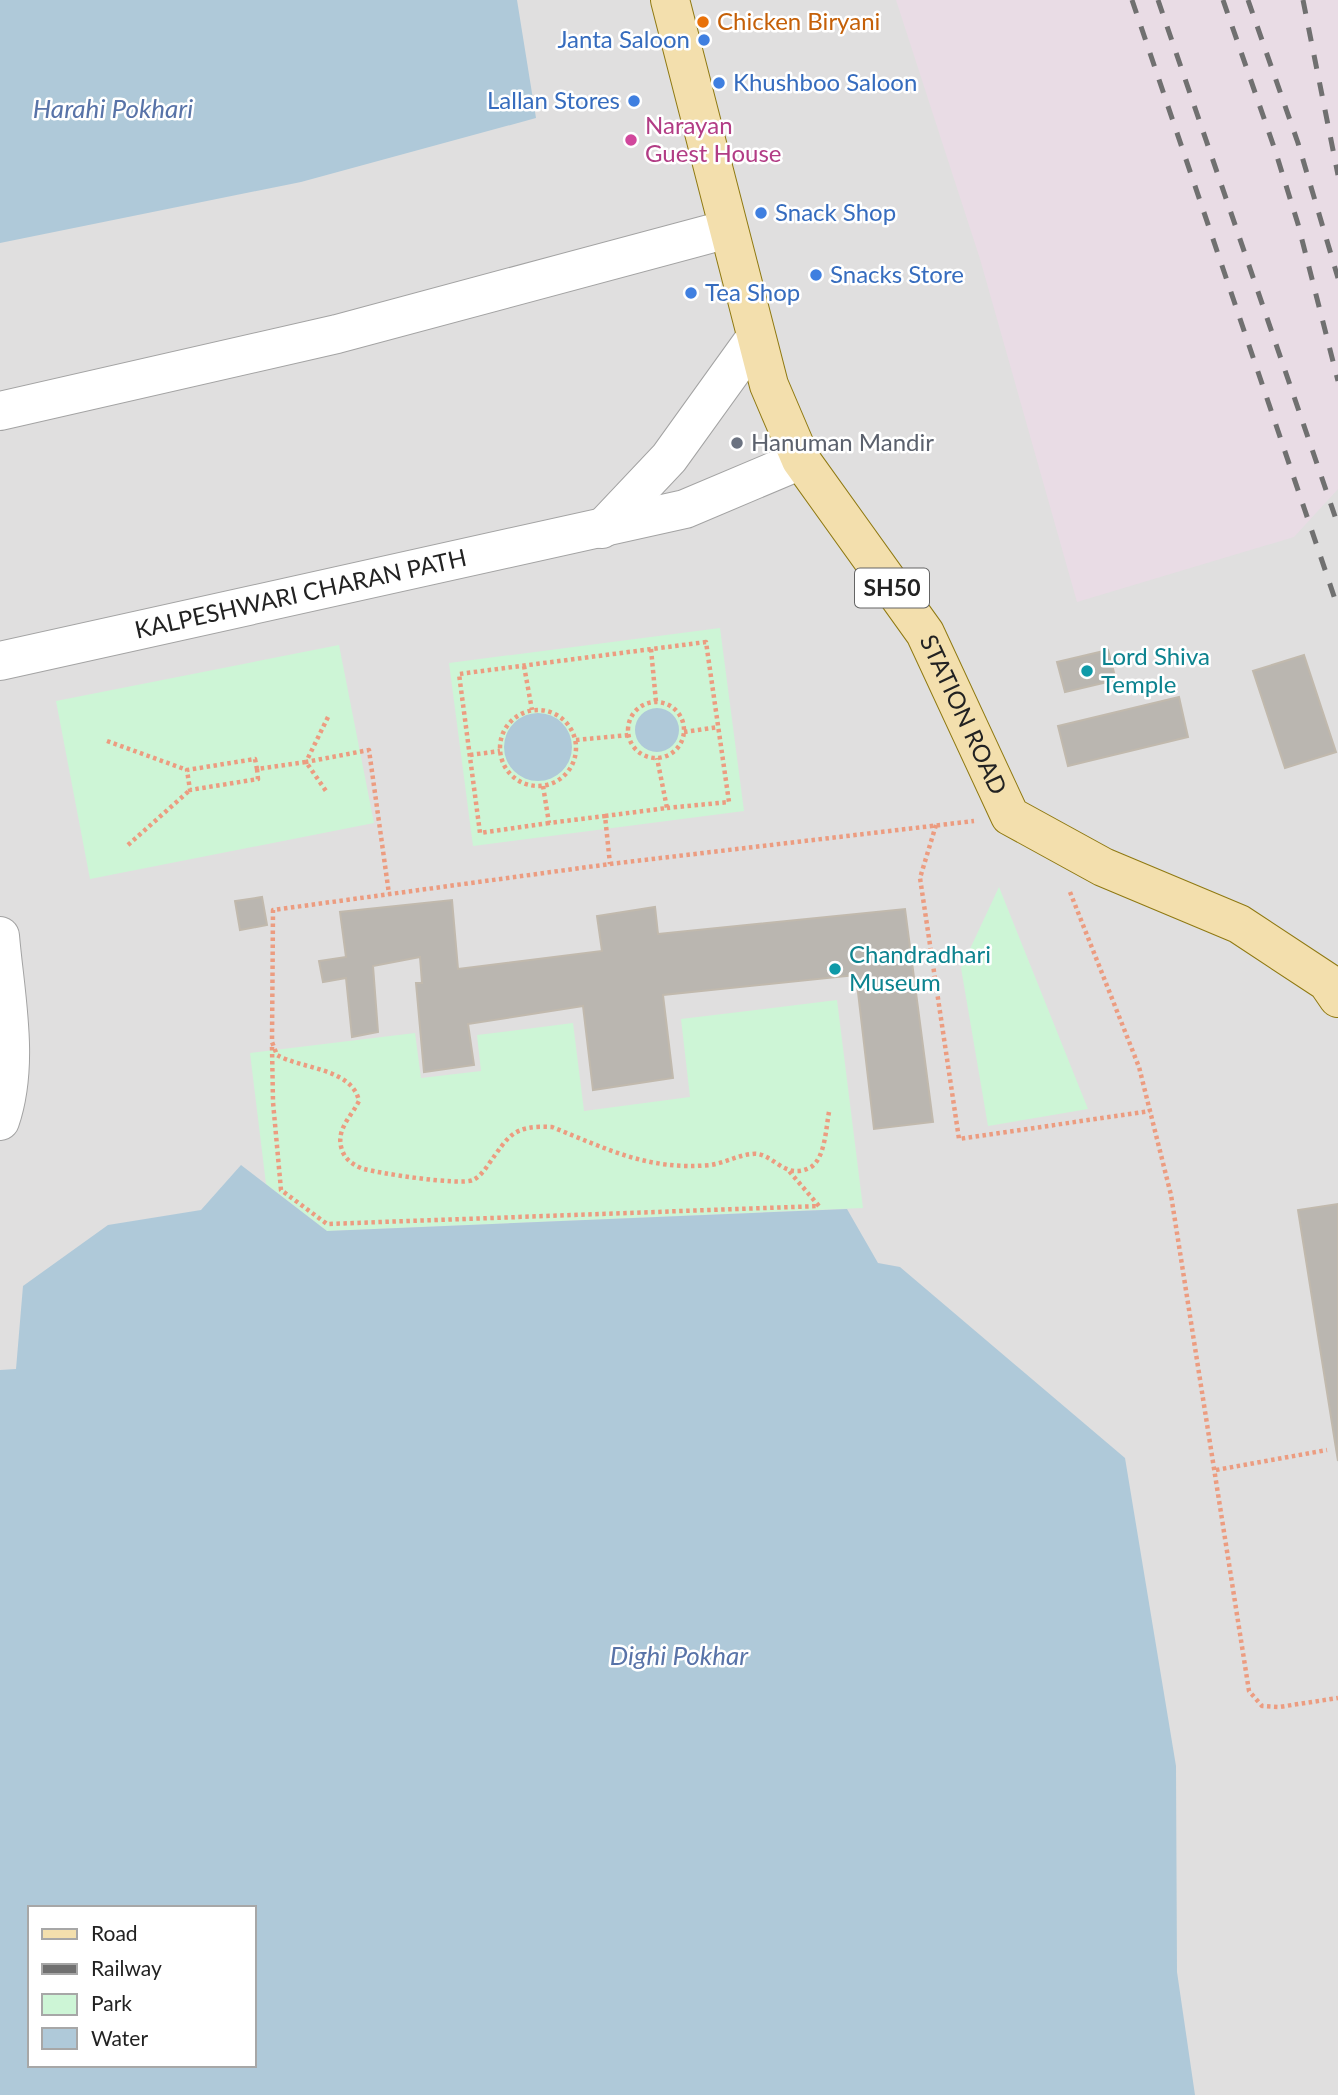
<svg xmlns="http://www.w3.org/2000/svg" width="1338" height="2095" viewBox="0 0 1338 2095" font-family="Lato,sans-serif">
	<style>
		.residential { fill: #e0dfdf; fill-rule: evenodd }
		.industrial { fill: #e9dce5 }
		.park { fill: #cdf5d6 }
		.water { fill: #afc9d9; fill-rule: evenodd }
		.building { fill: #bab6b0; stroke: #c1b9ad; stroke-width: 2 }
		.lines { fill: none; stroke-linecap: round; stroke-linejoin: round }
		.minor-casing { stroke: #a3a3a3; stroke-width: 40 }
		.major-casing { stroke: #8f7911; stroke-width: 40 }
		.path { stroke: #ec9c80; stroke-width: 4.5; stroke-dasharray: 3.5 3.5; stroke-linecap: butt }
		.minor { stroke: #fff; stroke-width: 38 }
		.major { stroke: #f3dfad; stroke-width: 38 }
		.rail { stroke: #707070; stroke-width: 5; stroke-dasharray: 14 14; stroke-linecap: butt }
		.food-dot { fill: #e8710a; stroke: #fff; stroke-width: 2.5 }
		.shop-dot { fill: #3f7fe0; stroke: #fff; stroke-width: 2.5 }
		.hotel-dot { fill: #d1479c; stroke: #fff; stroke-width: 2.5 }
		.worship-dot { fill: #6b7280; stroke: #fff; stroke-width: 2.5 }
		.culture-dot { fill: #0f9aa8; stroke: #fff; stroke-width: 2.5 }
		.labels { text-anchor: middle; stroke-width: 5; stroke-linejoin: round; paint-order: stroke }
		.shield { fill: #fff; stroke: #646464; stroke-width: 2 }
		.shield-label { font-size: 23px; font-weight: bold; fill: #222 }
		.food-label { font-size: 24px; fill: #c56008; stroke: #fff; text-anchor: start }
		.shop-label { font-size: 24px; fill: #366cbe; stroke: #fff; text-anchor: start }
		.hotel-label { font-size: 24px; fill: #b23c85; stroke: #fff; text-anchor: start }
		.worship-label { font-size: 24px; fill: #5b616d; stroke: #fff; text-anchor: start }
		.street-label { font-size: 24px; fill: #222; stroke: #fff }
		.culture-label { font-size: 24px; fill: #0d838f; stroke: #fff; text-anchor: start }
		.water-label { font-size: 26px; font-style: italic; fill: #5873a8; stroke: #fff }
	</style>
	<rect width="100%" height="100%" fill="#f1f0ea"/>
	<path class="residential" d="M0,0H1338V2095H0ZM30,1908H254V2065H30Z"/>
	<path class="industrial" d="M896,0H1338V489L1294,537L1077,602L980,259Z"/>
	<path class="park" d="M720,628L744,811L473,846L449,663Z
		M339,645L374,823L90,879L56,701Z
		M999,887L1088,1109L988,1126L961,968Z
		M837,1000L863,1208L327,1231L266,1184L250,1053L415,1033L421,1078L481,1071L477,1035L573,1023L584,1111L690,1097L681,1019Z"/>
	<path class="water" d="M0,0H517L536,118L301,182L0,243Z
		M635 730a22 22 0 1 1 44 0a22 22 0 1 1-44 0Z
		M504 747a34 34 0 1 1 68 0a34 34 0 1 1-68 0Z
		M241,1165L327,1231L847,1209L878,1263L900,1267L1125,1458L1176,1766L1177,1972L1195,2095H0V1370L16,1369L23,1286L108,1225L201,1210ZM30,1908H254V2065H30Z"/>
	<path class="building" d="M1108,650L1116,680L1065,692L1057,662Z
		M1304,655L1336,752L1285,768L1253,671Z
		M1179,697L1188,737L1068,766L1058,726Z
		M262,897L267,925L240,930L235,901Z
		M452,900L458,969L602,951L597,916L655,907L658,934L905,909L933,1122L874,1129L856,975L663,995L673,1078L593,1090L583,1006L468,1024L474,1065L424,1072L416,983H422L420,957L373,966L378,1032L352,1037L346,978L323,982L319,961L346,957L340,912Z
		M1338,1204V1461L1298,1210Z"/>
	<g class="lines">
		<defs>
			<g id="minor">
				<path d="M0,411L337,334L728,229"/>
				<path d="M602,529L669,458L756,337"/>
				<path id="s1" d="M0,661L685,509L801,460"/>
				<path d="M0,936C5,995 20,1063 0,1121"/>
			</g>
			<g id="major">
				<path id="s2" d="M670,0L769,385L801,460L925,633L1010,816L1103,867L1239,924L1327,982L1338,998"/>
			</g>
		</defs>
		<use href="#minor" class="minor-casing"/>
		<use href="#major" class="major-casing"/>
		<path class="path" d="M651,649L656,702
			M524,666L532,710
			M628 730a28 28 0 1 1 56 0a28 28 0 1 1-56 0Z
			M500 748a38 38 0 1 1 76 0a38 38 0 1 1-76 0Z
			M328,717L306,762L369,750L389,894
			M684,732L718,727
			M576,740L629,735
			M107,741L187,770
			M470,755L500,751
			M257,769L258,779L190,790L187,770L255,759L257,769L306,762L326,791
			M543,786L549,823L605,816L610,864
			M605,816L667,808L657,758
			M549,823L480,833L459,674L706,642L729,802L667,808
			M936,825L920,878L959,1139L1150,1111
			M128,845L190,790
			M1070,892L1139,1067L1171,1195L1249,1691L1262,1706L1279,1707L1338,1698
			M272,1047L273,1102L281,1190L327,1224L819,1206L789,1171
			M829,1112C826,1128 825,1158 811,1167C784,1182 773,1151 752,1154C738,1155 725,1163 710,1165C649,1171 607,1149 552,1127C512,1125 509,1136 488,1165C484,1171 479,1177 473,1180C461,1186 375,1173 361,1168C352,1164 345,1159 342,1150C335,1130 351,1117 359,1101C352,1068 301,1069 277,1055L272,1042L273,910L610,864L974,821
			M1216,1470L1327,1450"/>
		<use href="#minor" class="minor"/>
		<use href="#major" class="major"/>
		<path class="rail" d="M1132,0L1338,608
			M1158,0L1338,525
			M1223,0L1275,150L1298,224L1338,381
			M1248,0L1298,143L1338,278
			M1303,0L1338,175"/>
	</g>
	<circle class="food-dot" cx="703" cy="22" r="7"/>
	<g class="shop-dot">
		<circle cx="704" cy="40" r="7"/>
		<circle cx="719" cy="83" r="7"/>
		<circle cx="634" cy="101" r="7"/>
		<circle cx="761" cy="213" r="7"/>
		<circle cx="816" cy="275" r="7"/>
		<circle cx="691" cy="293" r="7"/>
	</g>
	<circle class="hotel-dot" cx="631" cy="140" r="7"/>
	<circle class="worship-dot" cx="737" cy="443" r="7"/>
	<g class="culture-dot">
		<circle cx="1087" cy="671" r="7"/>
		<circle cx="835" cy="969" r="7"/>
	</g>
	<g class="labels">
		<rect class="shield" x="855" y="568.5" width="74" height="39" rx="5"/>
		<g class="shield-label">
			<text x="892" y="596">SH50</text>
		</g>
		<g class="food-label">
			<text x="717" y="30">Chicken Biryani</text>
		</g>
		<g class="shop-label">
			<text x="690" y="48" text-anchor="end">Janta Saloon</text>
			<text x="733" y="91">Khushboo Saloon</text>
			<text x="620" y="109" text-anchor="end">Lallan Stores</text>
			<text x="775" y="221">Snack Shop</text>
			<text x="830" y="283">Snacks Store</text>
			<text x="705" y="301">Tea Shop</text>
		</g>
		<g class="hotel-label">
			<text x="645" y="134">Narayan<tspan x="645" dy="28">Guest House</tspan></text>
		</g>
		<g class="worship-label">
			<text x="751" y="451">Hanuman Mandir</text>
		</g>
		<g class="street-label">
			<text dy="8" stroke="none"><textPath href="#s1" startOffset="308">KALPESHWARI CHARAN PATH</textPath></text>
			<text dy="8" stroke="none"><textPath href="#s2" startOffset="782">STATION ROAD</textPath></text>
		</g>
		<g class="culture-label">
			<text x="1101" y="665">Lord Shiva<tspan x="1101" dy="28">Temple</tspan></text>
			<text x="849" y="963">Chandradhari<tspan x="849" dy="28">Museum</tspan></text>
		</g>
		<g class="water-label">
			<text x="113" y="118">Harahi Pokhari</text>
			<text x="679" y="1665">Dighi Pokhar</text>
		</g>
	</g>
	<rect x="28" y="1906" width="228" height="161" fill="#ffffff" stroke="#a7a7a7" stroke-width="2"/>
	<rect x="42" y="1929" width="35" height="10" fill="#f3dfad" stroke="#a7a7a7" stroke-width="2"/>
	<text x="91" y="1941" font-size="21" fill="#222222">Road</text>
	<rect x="42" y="1964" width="35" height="10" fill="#707070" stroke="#a7a7a7" stroke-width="2"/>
	<text x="91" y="1976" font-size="21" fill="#222222">Railway</text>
	<rect x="42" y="1994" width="35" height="21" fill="#cdf5d6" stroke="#a7a7a7" stroke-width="2"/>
	<text x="91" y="2011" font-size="21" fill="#222222">Park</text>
	<rect x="42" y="2028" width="35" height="21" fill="#afc9d9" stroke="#a7a7a7" stroke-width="2"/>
	<text x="91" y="2046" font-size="21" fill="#222222">Water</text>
</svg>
